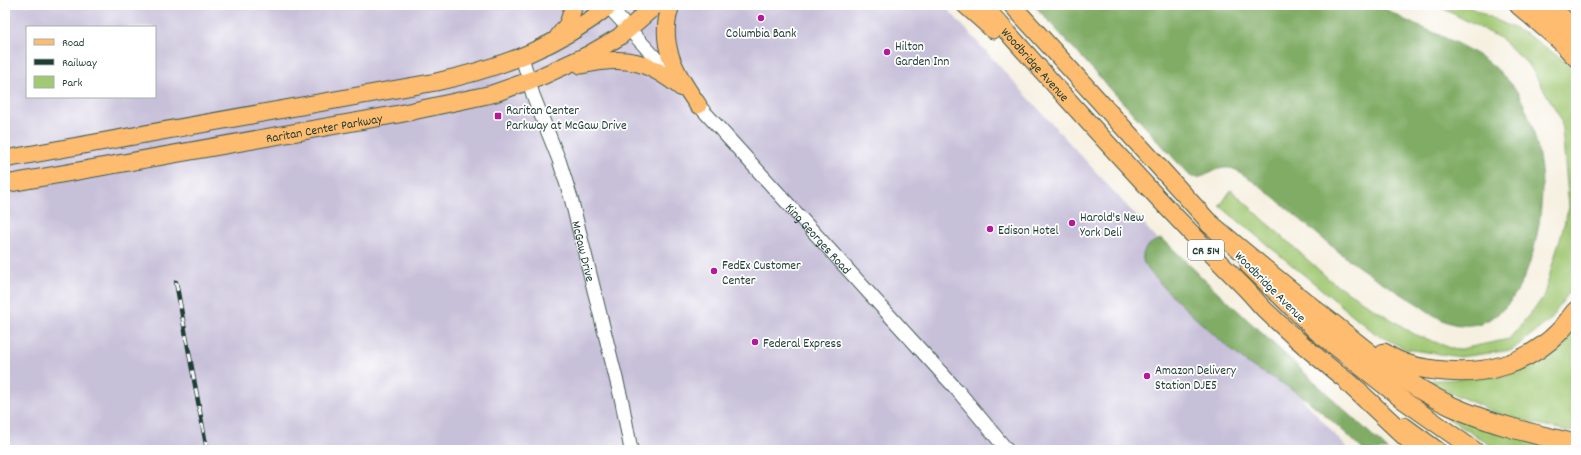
<svg xmlns="http://www.w3.org/2000/svg" width="1581" height="455" viewBox="0 0 1581 455" font-family="Dekko,sans-serif">
	<style>
		.industrial { fill: #c7c0d9; fill-rule: evenodd }
		.green { fill: #a1c873; stroke: #608254 }
		.forest { fill: #80ac65; stroke: #50744c }
		.lines { fill: none; stroke-linecap: round; stroke-linejoin: round }
		.minor-casing { stroke: #3f584e; stroke-width: 15 }
		.major-casing { stroke: #3f584e; stroke-width: 19 }
		.highway-casing { stroke: #3f584e; stroke-width: 21 }
		.minor { stroke: #fff; stroke-width: 13 }
		.major { stroke: #fdbc70; stroke-width: 17 }
		.highway { stroke: #fdbc70; stroke-width: 19 }
		.rail-casing { stroke: #1f3d34; stroke-width: 4.5 }
		.rail { stroke: #fff; stroke-width: 3; stroke-dasharray: 9; stroke-linecap: butt }
		.poi-dot { fill: #b5179e; stroke: #fff; stroke-width: 1.5 }
		.labels { text-anchor: middle; stroke-width: 3.5; stroke-linejoin: round; paint-order: stroke }
		.shield { fill: #fff; stroke: #627771; stroke-width: 1 }
		.shield-label { font-size: 12px; font-weight: bold; fill: #1f3d34 }
		.poi-label { font-size: 13px; fill: #1f3d34; stroke: #fff; text-anchor: start }
		.street-label { font-size: 13px; fill: #1f3d34; stroke: #fff }
	</style>
	<rect width="100%" height="100%" fill="#fff"/>
	<filter id="ink" filterUnits="userSpaceOnUse"><feTurbulence type="fractalNoise" baseFrequency=".025" numOctaves="2"/><feDisplacementMap in="SourceGraphic" scale="8" xChannelSelector="R" yChannelSelector="G"/><feConvolveMatrix kernelMatrix="1 2 1 2 8 2 1 2 1" color-interpolation-filters="sRGB"/></filter>
	<filter id="wash" filterUnits="userSpaceOnUse"><feTurbulence type="fractalNoise" baseFrequency=".012" numOctaves="4" result="noise"/><feDisplacementMap in="SourceGraphic" scale="16" xChannelSelector="R" yChannelSelector="G"/><feGaussianBlur stdDeviation="0.9" result="paint"/><feColorMatrix in="noise" values="0 0 0 0 0 0 0 0 0 0 0 0 0 0 0 0 0 1.4 0 .05"/><feComposite in="paint" operator="in"/></filter>
	<g filter="url(#wash)">
		<rect width="100%" height="100%" fill="#f6f0e0"/>
		<path class="industrial" d="M5,5H944L1349,450H5ZM27,27H155V97H27Z"/>
		<path class="green" d="M1436,5H1465L1528,35L1566,62L1576,76V282L1550,320L1512,350L1460,357L1406,349L1376,334L1220,206L1231,190L1331,281L1414,334L1456,350L1509,339L1543,298L1569,207L1561,119L1530,66L1500,38Z
			M1576,321V417L1572,432L1507,417L1423,381L1506,376L1555,348Z
			M1440,413L1562,450H1498Z"/>
		<path class="forest" d="M1034,5C1116,5 1198,5 1280,5C1302,5 1325,5 1347,5C1355,5 1367,3 1375,5C1385,8 1396,15 1405,20C1443,37 1486,52 1513,86C1531,109 1542,158 1542,187C1542,234 1523,331 1460,325C1444,324 1428,311 1416,303C1397,291 1377,280 1359,267C1318,238 1283,201 1241,173C1219,157 1206,184 1190,176Z
			M1161,239L1166,242L1207,282L1388,450H1363C1345,432 1326,415 1306,399C1295,391 1282,383 1270,376C1262,372 1253,368 1246,362C1230,350 1145,275 1143,260C1141,249 1151,242 1161,239Z"/>
	</g>
	<g filter="url(#ink)">
		<g class="lines">
			<defs>
				<g id="minor">
					<path d="M607,5L672,76"/>
					<path id="s1" d="M522,57L533,95L559,160L571,198L622,402L631,450"/>
					<path id="s2" d="M692,98L958,391L1007,450"/>
				</g>
				<g id="major">
					<path d="M671,5C657,44 676,74 698,105"/>
					<path d="M965,5L993,30"/>
					<path id="s3" d="M983,5C1069,101 1154,197 1245,288C1252,295 1258,303 1265,310C1295,339 1327,366 1360,391"/>
					<path d="M1012,5L1219,233"/>
					<path d="M558,37L568,24L574,5"/>
					<path d="M581,65C626,55 646,60 682,88"/>
					<path d="M5,159L436,82C499,68 558,47 610,5"/>
					<path id="s4" d="M5,184L399,114L492,94L540,77L588,55L619,37L656,5"/>
					<path d="M1249,266L1317,332L1403,400L1474,450"/>
					<path d="M1404,426L1437,450"/>
				</g>
				<path id="highway" d="M1519,5L1561,41L1576,57
					M1545,5L1562,18L1576,33
					M1209,223C1250,258 1292,292 1334,325C1371,355 1408,386 1451,406C1491,424 1533,434 1576,444
					M1384,353C1403,366 1422,369 1445,371C1488,375 1528,363 1559,332C1565,326 1570,318 1576,311
					M1349,383L1420,450"/>
			</defs>
			<use href="#minor" class="minor-casing"/>
			<use href="#major" class="major-casing"/>
			<use href="#highway" class="highway-casing"/>
			<use href="#minor" class="minor"/>
			<use href="#major" class="major"/>
			<use href="#highway" class="highway"/>
			<defs>
				<path id="rail" d="M176,282L207,450"/>
			</defs>
			<use href="#rail" class="rail-casing"/>
			<use href="#rail" class="rail"/>
		</g>
	</g>
	<g class="poi-dot">
		<circle cx="761" cy="18" r="4"/>
		<circle cx="887" cy="52" r="4"/>
		<rect x="494" y="112" width="8" height="8" rx="2"/>
		<circle cx="1072" cy="223" r="4"/>
		<circle cx="990" cy="229" r="4"/>
		<circle cx="714" cy="271" r="4"/>
		<circle cx="755" cy="342" r="4"/>
		<circle cx="1147" cy="376" r="4"/>
	</g>
	<g class="labels">
		<rect class="shield" x="1188" y="240" width="36" height="20" rx="3"/>
		<g class="shield-label">
			<text x="1206" y="254">CR 514</text>
		</g>
		<g class="poi-label">
			<text x="761" y="37" text-anchor="middle">Columbia Bank</text>
			<text x="895" y="50">Hilton<tspan x="895" dy="15">Garden Inn</tspan></text>
			<text x="506" y="114">Raritan Center<tspan x="506" dy="15">Parkway at McGaw Drive</tspan></text>
			<text x="1080" y="221">Harold's New<tspan x="1080" dy="15">York Deli</tspan></text>
			<text x="998" y="234">Edison Hotel</text>
			<text x="722" y="269">FedEx Customer<tspan x="722" dy="15">Center</tspan></text>
			<text x="763" y="347">Federal Express</text>
			<text x="1155" y="374">Amazon Delivery<tspan x="1155" dy="15">Station DJE5</tspan></text>
		</g>
		<g class="street-label">
			<text dy="5" stroke="none"><textPath href="#s3" startOffset="79">Woodbridge Avenue</textPath></text>
			<text dy="5" stroke="none"><textPath href="#s4" startOffset="324">Raritan Center Parkway</textPath></text>
			<text dy="5" stroke="none"><textPath href="#s2" startOffset="189">King Georges Road</textPath></text>
			<text dy="5" stroke="none"><textPath href="#s1" startOffset="204">McGaw Drive</textPath></text>
			<text transform="translate(1271 286) rotate(45)" y="5">Woodbridge Avenue</text>
		</g>
	</g>
	<rect width="1581" height="455" fill="none" stroke="#fff" stroke-width="20"/>
	<rect x="26" y="26" width="130" height="72" fill="#ffffff" stroke="#a5b1ae"/>
	<rect x="34" y="39" width="20" height="6" fill="#fdbc70" stroke="#a5b1ae"/>
	<text x="62" y="46" font-size="12" fill="#1f3d34">Road</text>
	<rect x="34" y="59" width="20" height="6" fill="#1f3d34" stroke="#a5b1ae"/>
	<text x="62" y="66" font-size="12" fill="#1f3d34">Railway</text>
	<rect x="34" y="76" width="20" height="12" fill="#a1c873" stroke="#a5b1ae"/>
	<text x="62" y="86" font-size="12" fill="#1f3d34">Park</text>
</svg>
